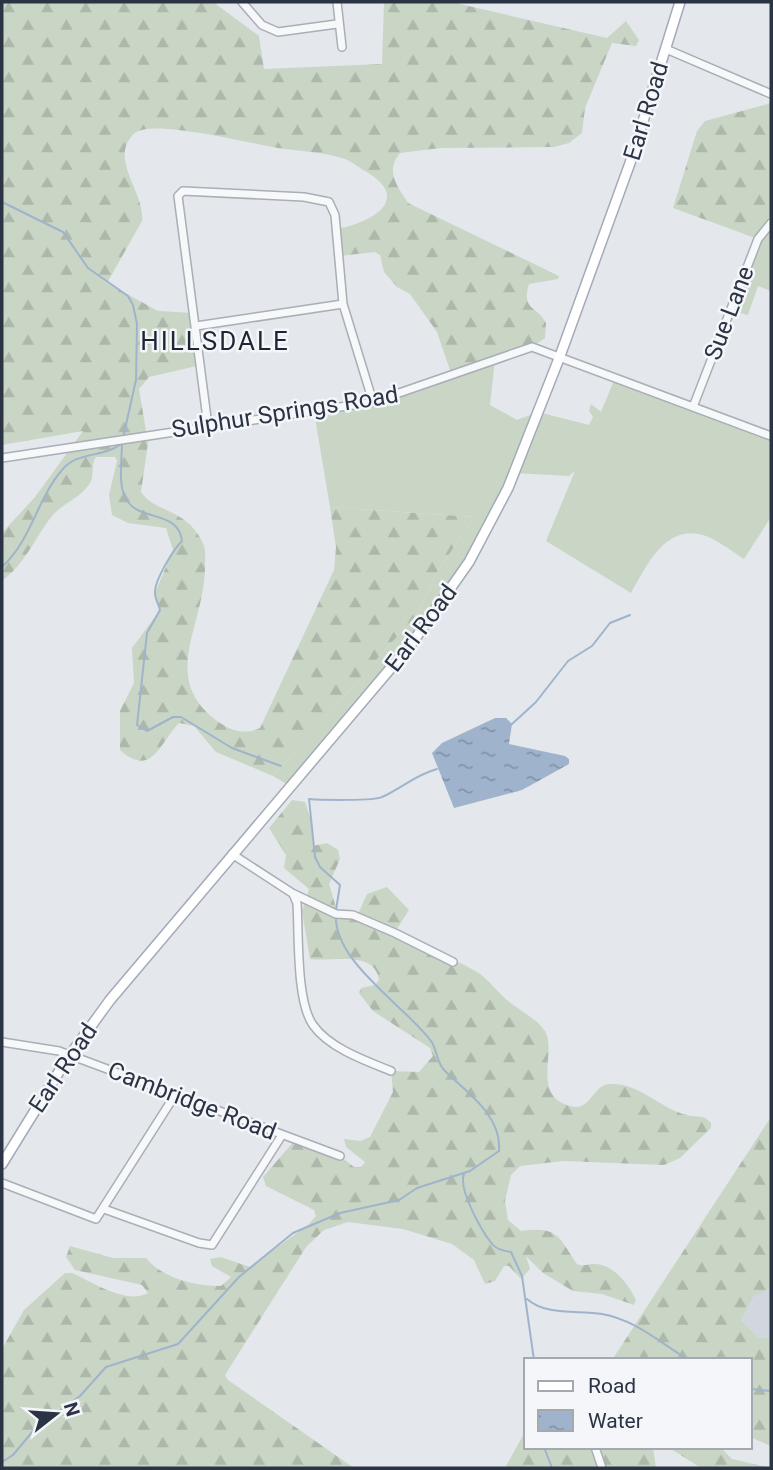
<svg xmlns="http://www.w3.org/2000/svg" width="773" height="1470" viewBox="0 0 773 1470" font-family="Roboto,sans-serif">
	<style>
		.built { fill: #d2d6de }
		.grass { fill: #c9d6c5 }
		.forest { fill: url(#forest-firs) }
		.water { fill: url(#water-ripples) }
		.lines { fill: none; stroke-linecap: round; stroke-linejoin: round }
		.stream { stroke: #9fb4cc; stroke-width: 2 }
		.minor-casing { stroke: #a9aeb7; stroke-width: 10 }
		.major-casing { stroke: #a3abb8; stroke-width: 12 }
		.minor { stroke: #f7f8fa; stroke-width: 7 }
		.major { stroke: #fff; stroke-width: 9 }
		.labels { text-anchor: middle; stroke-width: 5; stroke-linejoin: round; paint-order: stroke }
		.street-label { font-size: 24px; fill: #2b3445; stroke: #f4f6f9 }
		.neighbourhood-label { font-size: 26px; letter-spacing: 2px; fill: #1d2536; stroke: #f4f6f9 }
	</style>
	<defs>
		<pattern id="forest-firs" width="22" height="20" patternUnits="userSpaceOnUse" patternTransform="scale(1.75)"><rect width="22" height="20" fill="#c9d6c5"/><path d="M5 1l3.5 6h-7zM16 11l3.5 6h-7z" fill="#adb8ab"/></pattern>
		<pattern id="water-ripples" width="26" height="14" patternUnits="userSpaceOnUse" patternTransform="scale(1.75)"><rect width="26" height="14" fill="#9fb4cc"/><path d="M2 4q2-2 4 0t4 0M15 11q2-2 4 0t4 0" fill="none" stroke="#8293a7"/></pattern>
	</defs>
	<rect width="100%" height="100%" fill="#e4e7ec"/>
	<path class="built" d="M771,1288V1338L760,1339L741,1320L752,1297Z"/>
	<path class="grass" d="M771,223V291L758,286L748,315L734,311L758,239Z
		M495,360L490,405L517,420L538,412L589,425L593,417L589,411L591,404L601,412L615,378L771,436V517L744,559C733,552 719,541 706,536C666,522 647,565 631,593L546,541L575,471L569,476L514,473L454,585L290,786L273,776L418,613L436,574L474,517L330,507L314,412L352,406Z"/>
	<path class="forest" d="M2,2H213L259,36L264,69L382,64L384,2H451L607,38L626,21L639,40L636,46L612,43L585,108L582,133L569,143L554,147L440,148L400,153C385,171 397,186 408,203L559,276L558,279L529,284C521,311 537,305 546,323L545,338L532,347L452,376L437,332L410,294L397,287L384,272L380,255L375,252L339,256L336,229C371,223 414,199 365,171C358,167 350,160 342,158C322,152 299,151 278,148C246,142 175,125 146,129C141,130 134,132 132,136C110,160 145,193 142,221L107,283L158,311L194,313L201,365L149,377L139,389L148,443L141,492C156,514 189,508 204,546C206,552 205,561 205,567C205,626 157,680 220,723C232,731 246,735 260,728L334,570L336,547L330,507L474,517L436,574L418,613L273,776L216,752L194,726L179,723C160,742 152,779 120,750V711L134,683L132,648L160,610L155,593L173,550L166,528L128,523L112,515L109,495L117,461L115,457H96C90,465 95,475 90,483C81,498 63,503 52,516C34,539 26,563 2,581V533L35,497L83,431L2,445Z
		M771,103V223L758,239L673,208L697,131L705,121Z
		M292,800L305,802L312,823L313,846L327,843L338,850L340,859L329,884L338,914L359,912L367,894L387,887L409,910L395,932C422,946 451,957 477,972C490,980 499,995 512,1004C522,1012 538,1020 545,1031C557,1051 531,1096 570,1106C591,1112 592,1086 609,1084C639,1082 659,1108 687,1115C697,1118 704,1114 711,1123V1128L680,1158L664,1165L563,1161L520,1166L511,1175L505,1201L508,1220L521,1231C558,1226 558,1236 577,1264C584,1267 586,1264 594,1264C614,1264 628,1284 636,1300L634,1305L602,1294L573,1291L543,1273L526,1256L530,1269L521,1279L509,1266H504L495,1281L485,1284L474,1260L452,1244L403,1229L348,1222L324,1230L306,1247L225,1375L228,1380L354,1468H2V1349L24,1310L65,1273H72C92,1282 127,1305 148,1293L142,1285L75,1270L66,1257L70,1246L113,1258H146C163,1279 196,1286 221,1286L231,1277L212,1266L210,1259L221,1257L250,1267L308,1225L316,1216L314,1210L266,1186L263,1177L295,1140L340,1156L354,1167H361L365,1162L346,1147L344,1139L360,1141L370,1137L393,1092L391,1071L419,1072L433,1056L430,1048L373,1011L359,993L361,988L375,985L379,980C375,950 333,962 310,959L302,911L309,889L284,868L286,855L269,828Z
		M771,1117V1288L753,1297L741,1320L759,1338H771V1446L750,1437V1360H612Z
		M526,1430V1447H653L656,1468H505Z
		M668,1447H720L732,1459L771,1468H701Z"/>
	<path class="water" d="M495,718H506L512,724L509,744L565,756L569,759V764L522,790L454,808L432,753L442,743Z"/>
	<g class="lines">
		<path class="stream" d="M2,202L63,232L88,268L128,296L133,305L137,324L136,380L123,438
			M122,443C122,460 117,489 128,502C142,521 179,511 182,541C173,550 154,581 155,593C155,599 159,605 160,610L147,633L137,725L147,731L173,717H181L232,748L281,766
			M2,567C31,541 37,499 62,470C77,451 103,458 121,444
			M512,724L536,702L568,661L592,646L610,623L630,615
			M336,910L340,885L320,867L315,857L309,799C321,800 375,801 382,797C402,788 415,775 437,769
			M464,1174C458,1189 481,1230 492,1244C496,1249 504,1251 511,1252L522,1276L534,1360
			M527,1299C546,1316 578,1310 602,1314C636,1320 660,1343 689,1360
			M750,1389L771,1391
			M544,1447L552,1468
			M2,1462L13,1455L33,1431L80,1396L106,1367L178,1344L239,1277L293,1233L340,1213L399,1200L417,1188L470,1171L499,1151C502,1115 466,1092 444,1070C436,1061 437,1049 431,1041C406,1007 333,961 336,915"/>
		<defs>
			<path id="minor" d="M242,2L262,25L278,32L337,24
				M337,2L342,47
				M666,49L771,94
				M196,326L343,304
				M693,407L758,239L771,223
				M208,426L178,196L183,191L304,197L329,202L335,215L343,304L373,402
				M2,458L373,402L532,347L771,436
				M232,854L292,893L336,914L353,915L395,933L453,962
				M293,894L297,903C299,934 296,1001 313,1025C329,1048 366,1061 391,1071
				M2,1042L59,1051L340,1156
				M2,1183L96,1219L175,1095
				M104,1209L199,1243L212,1245L282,1135
				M595,1447L602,1468"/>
			<path id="major" d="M2,1164L65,1062L110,1000L412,643L469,562L508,488L560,356L630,163L680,2"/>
		</defs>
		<use href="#minor" class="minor-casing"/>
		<use href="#major" class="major-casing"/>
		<use href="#minor" class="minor"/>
		<use href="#major" class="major"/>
	</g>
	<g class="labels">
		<g class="street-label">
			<text transform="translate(646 111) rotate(-73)" y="8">Earl Road</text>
			<text transform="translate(729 313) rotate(-69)" y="8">Sue Lane</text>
			<text transform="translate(285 412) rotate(-9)" y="8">Sulphur Springs Road</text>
			<text transform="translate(421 628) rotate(-53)" y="8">Earl Road</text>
			<text transform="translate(63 1068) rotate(-56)" y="8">Earl Road</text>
			<text transform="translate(192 1101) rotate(21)" y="8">Cambridge Road</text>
		</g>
		<g class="neighbourhood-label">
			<text x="215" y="350">HILLSDALE</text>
		</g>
	</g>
	<rect width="773" height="1470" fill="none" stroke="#2b3445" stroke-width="7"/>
	<rect x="524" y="1358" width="228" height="91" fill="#f4f6f9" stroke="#a4a8b1" stroke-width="2"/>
	<rect x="538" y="1381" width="35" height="10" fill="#ffffff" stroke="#a4a8b1" stroke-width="2"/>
	<text x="588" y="1393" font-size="21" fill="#2b3445">Road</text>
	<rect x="538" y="1410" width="35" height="21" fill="url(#water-ripples)" stroke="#a4a8b1" stroke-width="2"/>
	<text x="588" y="1428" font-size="21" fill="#2b3445">Water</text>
	<g transform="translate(56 1414) rotate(73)" stroke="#f4f6f9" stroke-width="5" paint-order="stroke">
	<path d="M0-5L12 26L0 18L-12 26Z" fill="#2b3445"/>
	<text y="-10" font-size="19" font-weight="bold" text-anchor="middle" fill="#2b3445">N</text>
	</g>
</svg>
